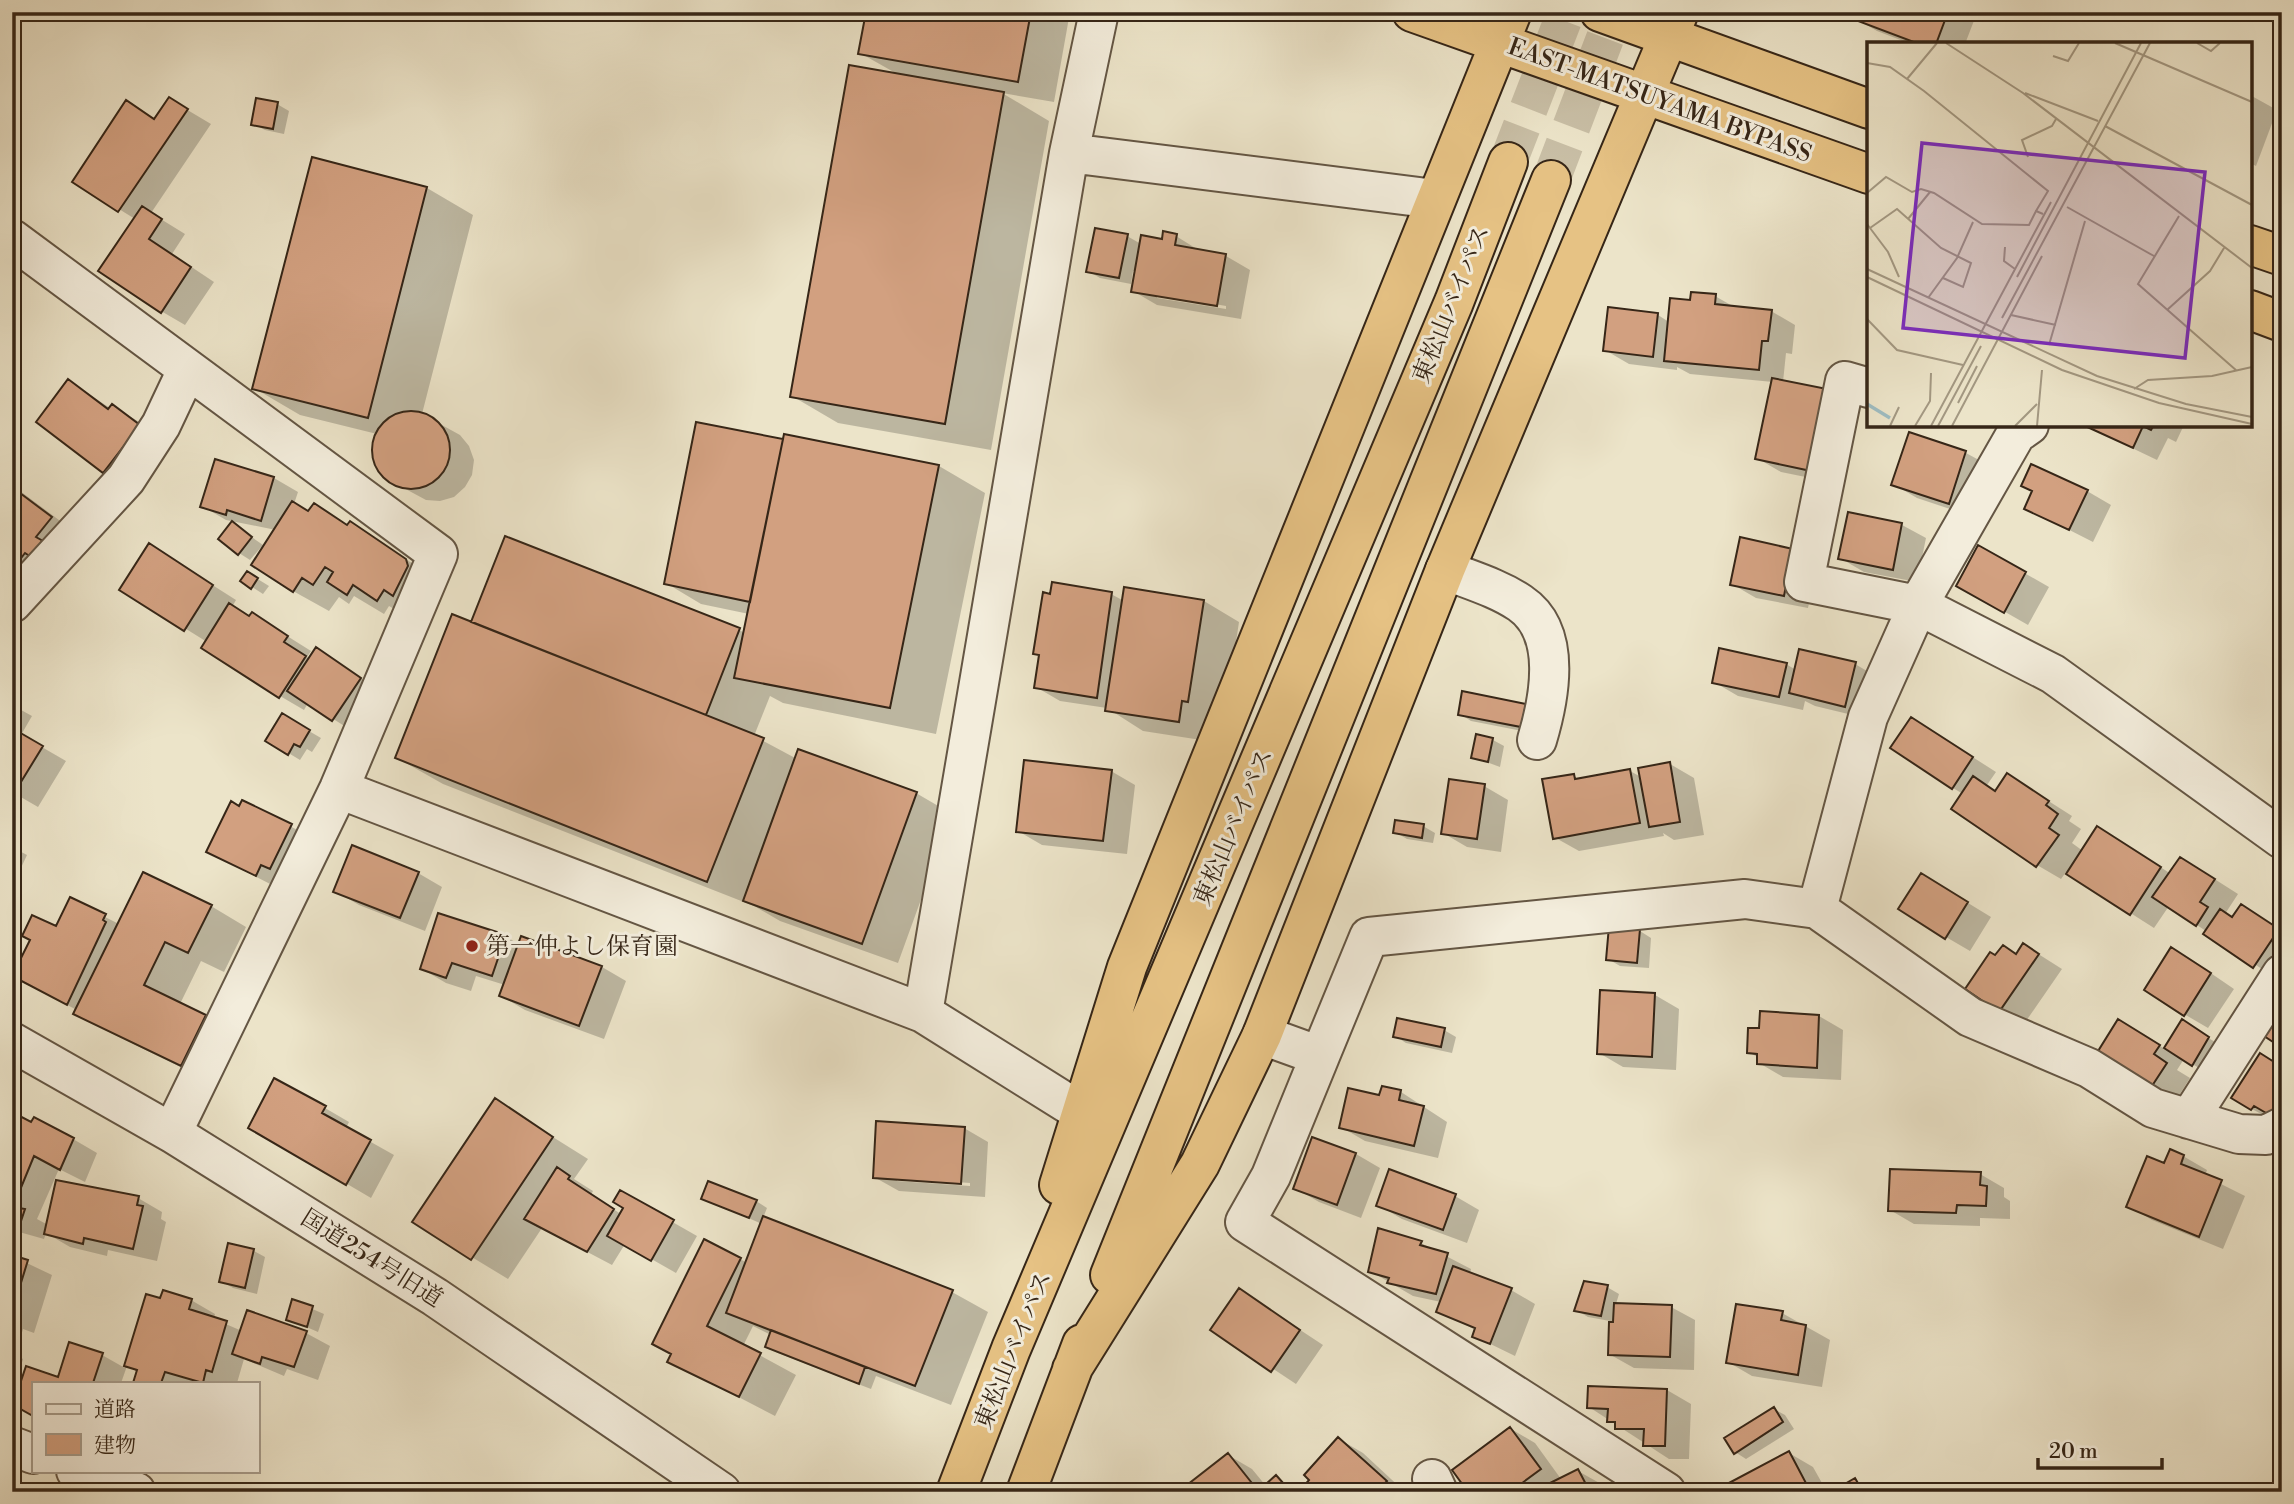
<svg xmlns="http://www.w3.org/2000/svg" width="2294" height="1504" viewBox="0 0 2294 1504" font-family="'Libre Bodoni','Noto Serif JP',serif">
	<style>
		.shadow { fill: #0003; fill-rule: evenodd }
		.building { fill: #d2a080; stroke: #362617; stroke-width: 2 }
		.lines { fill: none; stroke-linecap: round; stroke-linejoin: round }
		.highway-tunnel { stroke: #c8bea5; stroke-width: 38; stroke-dasharray: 38 19; stroke-linecap: butt }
		.minor-casing { stroke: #645644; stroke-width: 42 }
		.highway-casing { stroke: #362617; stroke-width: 42 }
		.minor { stroke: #f3eddc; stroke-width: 38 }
		.highway { stroke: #e6c284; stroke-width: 38 }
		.poi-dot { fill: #8f2418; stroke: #f3eddc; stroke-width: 2.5 }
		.labels { text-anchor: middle; stroke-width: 6; stroke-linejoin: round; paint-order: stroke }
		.street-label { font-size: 24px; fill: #362617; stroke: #f3eddc }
		.poi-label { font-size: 24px; fill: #362617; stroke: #f3eddc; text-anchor: start }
		.inset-river { fill: none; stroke: #9ebcc1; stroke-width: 3.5 }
		.inset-road { fill: none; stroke: #a39882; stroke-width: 2 }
		.view { fill: #7b2cbf; fill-opacity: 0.15; stroke: #7b2cbf; stroke-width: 3.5 }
		.inset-edge { fill: none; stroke: #362617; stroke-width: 3.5 }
	</style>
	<rect width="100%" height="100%" fill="#ece4c9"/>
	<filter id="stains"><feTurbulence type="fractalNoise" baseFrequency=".00286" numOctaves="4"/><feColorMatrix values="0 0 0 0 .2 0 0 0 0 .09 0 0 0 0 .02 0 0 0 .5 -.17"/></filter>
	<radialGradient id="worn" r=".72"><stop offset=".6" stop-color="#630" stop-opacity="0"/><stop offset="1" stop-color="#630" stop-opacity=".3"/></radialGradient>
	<path class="shadow" d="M867,12H1070L1054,102L1002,93L1049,121L991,450L838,423L792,396L899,75L860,53Z
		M1854,12H1966L1975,18L1965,44H1911L1877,31L1853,17Z
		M2250,95L2277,110L2256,166L2250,163Z
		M169,99L211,124L151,213L185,234L172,254L214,282L185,325L161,311L135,219L74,181L155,120Z
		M277,104L289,111L284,134L265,130L253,124Z
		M313,159L427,188L473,215L422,414L460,435L469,446L474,460L472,475L465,487L454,497L440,501L426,500L387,479L377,467L373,454L377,434L300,415L254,388Z
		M1127,236L1141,244L1176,236L1200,251L1226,256L1250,270L1241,319L1157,305L1133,291L1137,271H1133L1131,284L1100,278L1088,271ZM1157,294L1226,306V309L1157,298Z
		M1715,296L1736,308L1771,311L1795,325L1792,354L1786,353L1783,382L1835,483L1781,472L1757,458L1773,382L1690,374L1677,367V370L1629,364L1605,350L1658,315L1669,322L1692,302Z
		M69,381L110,408L112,406L136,420L163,440L128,485L104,471Z
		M2084,425H2184L2176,442L2168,438L2157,460Z
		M1910,434L1966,453L1990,466L1974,517L1917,498L1893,484Z
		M939,466L985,493L936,734L783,703L770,696L754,736L797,759L916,793L952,814L898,963L780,921L754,906L443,784L397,758L472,624L739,630L745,633L749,614L701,604L666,583Z
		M274,478L298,492L294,504L309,513L314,506L349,526L350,523L441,582L413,620L389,606L384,614L354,596L349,604L339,597L329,611L293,591L276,530L226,520L202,506Z
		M12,485L75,532L43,574L12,555Z
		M2087,491L2111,505L2093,542L2026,508Z
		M1849,514L1902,525L1926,538L1917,582L1864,572L1840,558Z
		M233,524L263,545L250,560L239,553Z
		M1979,547L2049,587L2028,625L1958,585Z
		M173,560L236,600L232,607L276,629L311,651L307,657L310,659L317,650L384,693L357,734L308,703L304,710L280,696L207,642L122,589Z
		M1817,564L1808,608L1756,598L1732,584Z
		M248,573L269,586L263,594L252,587Z
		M1111,594L1124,601H1204L1239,622L1224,722L1214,742L1143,731L1107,708L1060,701L1036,687L1041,656L1035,653Z
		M1786,664L1796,670L1855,664L1879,678L1869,719L1815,706L1805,701L1803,710L1738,696L1714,682Z
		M1464,693L1526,706L1537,712L1533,733L1471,721L1460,714Z
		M12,705L32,716L21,735L66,761L38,807L12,792Z
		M283,716L321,738L312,752L307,749L300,760L267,740Z
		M1935,733L1996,772L1987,785L1997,791L2008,775L2072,816L2069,821L2081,829L2072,843L2083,851L2122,842L2171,874L2205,873L2238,894L2225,914L2233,919L2242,906L2282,931V974L2278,980L2169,906L2154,928L2066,872L2061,879L2037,865L1963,794L1953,788Z
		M1493,740L1504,746L1500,767L1473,757Z
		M1670,764L1694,778L1704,835L1674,840L1663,833L1664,836L1579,851L1554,837L1573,776L1580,780L1630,771L1641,777Z
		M1111,771L1135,785L1127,854L1042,845L1018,831Z
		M1484,786L1508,800L1501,852L1467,847L1443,833Z
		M243,802L315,839L280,889L208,852Z
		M12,804L19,811L12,818Z
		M1423,826L1435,833L1433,843L1407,839L1395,832Z
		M12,847L27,855L12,887Z
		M418,873L442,887L425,931L359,905L335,891Z
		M1945,889L1991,917L1970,951L1946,937Z
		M71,900L119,924L211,906L246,927L224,972L201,961L180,1004L240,1037L217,1085L111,1033L75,1013L77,1010L14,978L32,939L57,929Z
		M12,917L17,920L12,928Z
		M1640,931L1651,938L1649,968L1620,966L1608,959Z
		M505,936L520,945L602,967L626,981L604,1039L525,1010L501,996L505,985L476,976L471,991L446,983L422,969Z
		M2024,945L2062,969L2024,1024L2000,1010L1996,957L2017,956Z
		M2196,963L2234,989L2208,1028L2184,1014Z
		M1655,995L1679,1009L1676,1070L1623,1067L1599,1053Z
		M1819,1016L1843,1030L1841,1080L1783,1077L1759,1063V1058L1749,1052L1760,1030Z
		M2182,1022L2220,1045L2204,1071L2184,1059L2177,1070L2190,1078L2175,1102L2151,1088L2143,1035L2165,1049Z
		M1444,1030L1456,1037L1452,1053L1406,1043L1395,1036Z
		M2282,1068V1121L2276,1122L2252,1109Z
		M1401,1092L1447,1122L1438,1158L1365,1141L1341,1127L1380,1098Z
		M495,1101L588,1159L574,1179L593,1191L591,1195L621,1214L625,1208L620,1192L697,1236L676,1273L625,1244L612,1265L542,1228L508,1279L414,1222Z
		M325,1108L349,1122L346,1128L394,1155L371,1198L250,1127Z
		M12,1114L73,1139L97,1153L85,1182L59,1169L37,1219L48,1225L138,1198L162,1212L161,1219L166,1222L157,1261L108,1250L107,1256L70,1247L46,1233L44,1239L12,1230Z
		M964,1128L988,1142L985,1197L899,1191L874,1177ZM897,1178L970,1183V1186L897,1181Z
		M1313,1139L1356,1154L1380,1168L1361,1218L1319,1202L1295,1188Z
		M2183,1156L2207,1170L2205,1176L2245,1196L2223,1249L2152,1220L2128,1206L2165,1165Z
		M1980,1174L2004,1188V1197L2010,1201V1219L1980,1218V1226L1914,1224L1890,1210Z
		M1455,1196L1479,1210L1467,1243L1402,1219L1378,1205Z
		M703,1198L756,1201L767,1208L763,1218L952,1292L988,1312L951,1405L876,1376L871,1389L778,1353L767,1347L771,1335L753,1326L743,1346L796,1375L775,1416L669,1361L740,1259L747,1263L762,1224Z
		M1421,1243L1471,1269L1470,1274L1511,1290L1535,1304L1515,1356L1474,1336L1476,1330L1438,1311L1441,1302L1413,1296L1370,1271Z
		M230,1245L254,1251L265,1257L257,1294L233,1288L221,1281Z
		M12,1256L52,1275L34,1333L23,1329L19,1343L12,1341Z
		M1607,1287L1619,1294L1616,1304L1671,1307L1695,1320L1694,1370L1634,1368L1609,1354L1610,1321L1588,1317L1576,1310Z
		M1240,1290L1323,1345L1296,1384L1213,1329Z
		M147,1296L162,1300H191L215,1314L214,1319L242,1331L306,1333L330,1346L318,1380L287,1369L284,1376L244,1359L237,1383H135L138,1372L127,1366L121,1383H33V1416L30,1414L27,1368L59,1379L102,1355L125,1368Z
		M294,1301L324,1314L318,1332L288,1319Z
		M1782,1313L1830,1340L1822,1387L1752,1376L1728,1362Z
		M12,1352L23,1359L12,1396Z
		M1667,1390L1691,1404L1689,1459H1669L1589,1407Z
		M1774,1409L1785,1415L1794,1429L1746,1459L1735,1452Z
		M1511,1429L1535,1443L1561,1479L1578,1471L1603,1485L1606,1492H1470Z
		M1339,1439L1363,1453L1405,1492H1312Z
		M1789,1453L1813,1467L1827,1492H1733Z
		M1228,1455L1252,1469L1266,1486L1277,1477L1295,1492H1181Z
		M1855,1480L1875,1492H1835Z"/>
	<path class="building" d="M866,12H1031L1018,82L858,54Z
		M1852,12H1948L1936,44H1919L1850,18Z
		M849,65L1004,92L945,424L790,397Z
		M169,97L188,109L118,212L72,182L126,100L154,119Z
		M256,98L278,102L273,129L251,125Z
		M312,157L427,187L368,418L252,389Z
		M142,206L162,219L149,239L191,267L161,313L98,271Z
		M1095,228L1128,234L1119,278L1086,272Z
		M1163,231L1177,234L1175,245L1226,254L1217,306L1131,292L1141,235L1162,239Z
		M1691,292L1716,294L1715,304L1772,310L1768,341H1762L1759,370L1664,361L1670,298L1690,300Z
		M1608,307L1658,313L1653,357L1603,351Z
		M1772,378L1827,389L1811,471L1755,459Z
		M68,379L108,409L112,404L140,425L103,473L36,422Z
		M372 450a39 39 0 1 1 78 0a39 39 0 1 1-78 0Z
		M696,422L783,439L750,602L664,584Z
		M2083,425H2154L2151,430L2143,426L2133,448Z
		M1909,432L1966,451L1949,504L1891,485Z
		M784,434L939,465L890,708L734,678Z
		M215,459L274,477L261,521L227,510L226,515L200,507Z
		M2031,464L2088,490L2069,530L2024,509L2032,491L2021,486Z
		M12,487L52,517L36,537L43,541L31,557L25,553L18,562L12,557Z
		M292,501L308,511L314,503L347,525L350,521L406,559L408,566L393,596L384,590L377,601L353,585L347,595L327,582L333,572L325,567L313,585L302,578L293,592L251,565Z
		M1848,512L1902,523L1893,570L1838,559Z
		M232,521L252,537L238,555L218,539Z
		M505,536L740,628L706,715L471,622Z
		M1740,537L1793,549L1784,596L1730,585Z
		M149,543L213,585L184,631L119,590Z
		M1978,545L2026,572L2004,613L1956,586Z
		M247,571L258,578L251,589L240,581Z
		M1052,582L1112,592L1097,698L1034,688L1039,655L1033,654L1043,592L1050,594Z
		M1124,587L1204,600L1188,702L1182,701L1179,722L1105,711Z
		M229,603L249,616L252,612L288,636L284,642L306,656L279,698L201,648Z
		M452,614L764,738L707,882L395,758Z
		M316,647L361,678L332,721L287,691Z
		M1719,648L1787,663L1779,697L1712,683Z
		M1799,649L1856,662L1845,707L1789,693Z
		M1462,691L1526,704L1521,727L1458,715Z
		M282,713L310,730L300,747L294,744L288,755L265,741Z
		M1911,717L1973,757L1952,789L1890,748Z
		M12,728L43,746L13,795L12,794Z
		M1476,734L1493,738L1488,762L1471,758Z
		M798,749L917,792L862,944L743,901Z
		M1024,760L1112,770L1103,841L1016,832Z
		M1670,762L1680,822L1649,827L1638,768Z
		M1630,769L1640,823L1553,839L1542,779L1574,774L1575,779Z
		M2007,773L2049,801L2046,805L2058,814L2049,828L2059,835L2036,867L1951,809L1973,776L1995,791Z
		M1449,779L1485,784L1477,839L1441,834Z
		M242,800L292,824L270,869L261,865L256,876L206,852L231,801L239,806Z
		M1395,820L1424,824L1422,838L1393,833Z
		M2097,826L2161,867L2130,915L2066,874Z
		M352,845L419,872L400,918L333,892Z
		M2180,857L2215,879L2200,902L2208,907L2196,926L2152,897Z
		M143,872L212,905L188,953L165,942L144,985L206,1015L181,1066L73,1014Z
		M1921,873L1968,902L1945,939L1898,909Z
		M70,897L106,914L103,920L106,922L67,1005L12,976L30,940L22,936L32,915L56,926Z
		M2241,904L2279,929L2253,968L2203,934L2220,909L2232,917Z
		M438,913L506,935L492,976L452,963L446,978L420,969Z
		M1609,926L1640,929L1637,963L1606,960Z
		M521,936L602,966L579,1026L499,996Z
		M2023,943L2039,954L1999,1012L1965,989L1990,952L1995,955L2003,945L2016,954Z
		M2171,947L2211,973L2184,1016L2144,990Z
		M1600,990L1655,993L1652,1057L1597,1054Z
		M2282,1010V1048L2264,1036Z
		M1760,1011L1819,1015L1817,1068L1757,1064V1054L1747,1053L1748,1028H1759Z
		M1397,1018L1445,1028L1441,1047L1393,1037Z
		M2118,1019L2160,1045L2154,1054L2167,1063L2150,1089L2095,1056Z
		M2182,1019L2209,1037L2192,1066L2164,1048Z
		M2260,1053L2282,1067V1103L2273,1117L2254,1106L2251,1110L2231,1098Z
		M274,1078L326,1106L322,1113L371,1140L346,1185L248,1128Z
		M1382,1086L1401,1090L1399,1100L1424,1106L1414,1146L1339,1128L1348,1088L1379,1095Z
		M495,1098L553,1137L471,1260L412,1222Z
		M12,1112L31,1122L34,1117L74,1138L60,1170L34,1156L13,1207L25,1209L19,1227L12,1225Z
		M876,1121L965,1127L961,1184L873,1178Z
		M1312,1137L1356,1153L1337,1205L1293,1189Z
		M2170,1149L2184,1155L2181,1164L2222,1180L2199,1237L2126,1207L2147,1156L2164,1163Z
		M557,1167L570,1176L568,1179L614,1209L587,1252L524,1219Z
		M1389,1169L1456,1194L1443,1230L1376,1206Z
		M1890,1169L1981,1172L1980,1185L1987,1186L1986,1206L1957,1205L1956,1213L1888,1211Z
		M56,1180L139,1196L137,1205L143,1206L133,1249L84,1238L83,1244L44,1234Z
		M708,1181L757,1200L749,1218L701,1199Z
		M620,1190L674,1220L651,1261L607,1236L623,1208L613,1202Z
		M763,1216L953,1290L915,1386L726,1313Z
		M1378,1228L1422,1241L1420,1245L1448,1253L1436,1294L1387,1283L1389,1278L1368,1272Z
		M704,1239L741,1258L707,1326L761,1353L739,1397L667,1362L671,1354L652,1344Z
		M228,1243L254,1249L245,1288L219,1282Z
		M12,1255L28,1260L12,1312Z
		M1453,1266L1512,1288L1490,1344L1472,1337L1475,1328L1436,1312Z
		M1584,1281L1608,1285L1601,1316L1574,1311Z
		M1239,1288L1300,1330L1271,1372L1210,1330Z
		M163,1290L192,1299L189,1309L227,1321L212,1372L206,1370L203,1383L165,1372L161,1383H133L137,1370L124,1366L146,1294L160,1298Z
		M292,1299L313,1306L307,1327L286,1320Z
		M1614,1303L1672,1305L1670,1357L1608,1355L1609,1322H1613Z
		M1736,1304L1783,1311L1781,1320L1806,1325L1798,1375L1726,1363Z
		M247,1310L307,1331L294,1367L262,1357L260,1364L232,1354Z
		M771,1330L865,1367L859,1384L765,1347Z
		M69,1342L103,1353L93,1383H33V1416L17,1407L20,1397L16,1396L26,1366L58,1377Z
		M1588,1386L1667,1389L1665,1446H1643L1644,1429H1615V1422H1607L1608,1409L1587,1408Z
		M1774,1407L1783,1422L1734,1454L1724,1438Z
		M1510,1427L1541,1469L1510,1492H1468L1452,1470Z
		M1338,1437L1387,1481L1377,1492H1310L1304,1486L1309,1480L1304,1475Z
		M1789,1451L1807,1485L1794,1492H1731L1727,1484Z
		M1228,1453L1259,1492H1178Z
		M1578,1469L1590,1492H1550L1546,1485Z
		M1276,1475L1291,1492H1270L1265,1485Z
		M1855,1478L1863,1492H1831Z"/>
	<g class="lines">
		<path class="highway-tunnel" d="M1508,162L1566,12
			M1551,180L1615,12"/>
		<defs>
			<path id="minor" d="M1069,153L1435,199
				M12,239L438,554L339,789L172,1133
				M1869,388L1845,381L1804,582L1918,605L2053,674L2282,839
				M1445,570C1470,580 1498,588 1520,603C1563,632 1549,700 1537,740
				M12,603L126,479L161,425L187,370
				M339,789L923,1013L1081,1112
				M1817,909L1868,717L1918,605L2016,434L2029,425
				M923,1013L1069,153L1099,12
				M1262,1035L1320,1056L1271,1176L1245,1222L1666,1492
				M12,1042L172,1133L435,1297L721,1492
				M1320,1056L1369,937L1745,899L1817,909L1970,1017L2089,1068L2153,1108L2239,1134L2266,1135L2282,1127
				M2189,1119L2282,974
				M12,1446L33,1454
				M76,1471L136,1492
				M1432,1479L1438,1492"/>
			<path id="highway" d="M1412,12L1869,174
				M1600,12L1869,109
				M2250,245L2282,256
				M2250,310L2282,322
				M1059,1185L1127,967L1512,12
				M1110,1275L1551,180
				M1072,1369L1200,1164L1262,1035L1445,570L1679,12
				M956,1492L1011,1349L1454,302L1508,162
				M1026,1492L1082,1344"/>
		</defs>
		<use href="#minor" class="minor-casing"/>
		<use href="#highway" class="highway-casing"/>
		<use href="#minor" class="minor"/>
		<use href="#highway" class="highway"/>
	</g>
	<circle class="poi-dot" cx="472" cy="946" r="7"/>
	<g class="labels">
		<g class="street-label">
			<text transform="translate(1660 100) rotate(20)" y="8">EAST-MATSUYAMA BYPASS</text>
			<text transform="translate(1451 304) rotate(-68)" y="8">東松山バイパス</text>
			<text transform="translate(1233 827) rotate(-67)" y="8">東松山バイパス</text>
			<text transform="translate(372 1258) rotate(32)" y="8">国道254号旧道</text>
			<text transform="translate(1013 1350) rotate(-68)" y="8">東松山バイパス</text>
		</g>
		<g class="poi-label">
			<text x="486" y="954">第一仲よし保育園</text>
		</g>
	</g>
	<g transform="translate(1867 42)">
		<rect width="385" height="385" fill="#ece4c9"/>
		<path class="inset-river" d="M0,362L23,376"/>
		<path class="inset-road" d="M79,1L156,51L385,226M248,1L385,60M330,1L344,9L353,1M186,14L201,19L212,1M0,21L23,25L57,49L181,149L169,169L176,172M40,37L70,1M158,51L231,79M238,84L385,163M161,115L155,98L185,84L189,77M0,151L19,135L45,150L54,147L67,151L115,182L162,183L169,169M200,165L287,214M312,174L271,242L370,329M41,177L63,150M0,182L21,210L32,235M3,186L30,167L74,206L104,221L96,245L76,236M138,205L137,219L148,227M0,227L230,334L319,362L385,375M0,235L195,328L292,361L385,382M150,235L274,1M61,256L90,216L106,180M300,268L343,229L357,206M144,273L189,283M135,276L283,1M0,277L30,308L96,323M182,303L218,179M267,347L281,338L345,334L385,325M91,361L110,324M23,384L32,365M48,384L63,359L64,331M64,384L184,160M71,384L114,304M85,384L175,214M148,384L170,362M170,384L175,328"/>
		<path class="view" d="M55,101L338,130L318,316L36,286Z"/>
		<rect width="385" height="385" class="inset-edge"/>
	</g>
	<rect width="2294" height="1504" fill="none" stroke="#ece4c9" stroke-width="42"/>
	<rect x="14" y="14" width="2266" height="1476" fill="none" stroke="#362617" stroke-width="3.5"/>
	<rect x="21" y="21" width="2252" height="1462" fill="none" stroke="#362617" stroke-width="2"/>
	<rect x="32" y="1382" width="228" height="91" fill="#f3eddc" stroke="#a79d8d" stroke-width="2"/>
	<rect x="46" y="1404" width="35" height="10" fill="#f3eddc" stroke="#a79d8d" stroke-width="2"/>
	<text x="94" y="1416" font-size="21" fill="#362617">道路</text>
	<rect x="46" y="1434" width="35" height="21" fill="#d2a080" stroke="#a79d8d" stroke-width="2"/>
	<text x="94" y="1452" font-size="21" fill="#362617">建物</text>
	<path d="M2038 1458v10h124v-10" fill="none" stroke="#362617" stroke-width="3.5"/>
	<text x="2049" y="1458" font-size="21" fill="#362617" stroke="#f3eddc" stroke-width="5" paint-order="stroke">20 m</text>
	<rect width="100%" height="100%" filter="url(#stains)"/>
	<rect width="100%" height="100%" fill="url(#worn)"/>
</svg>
